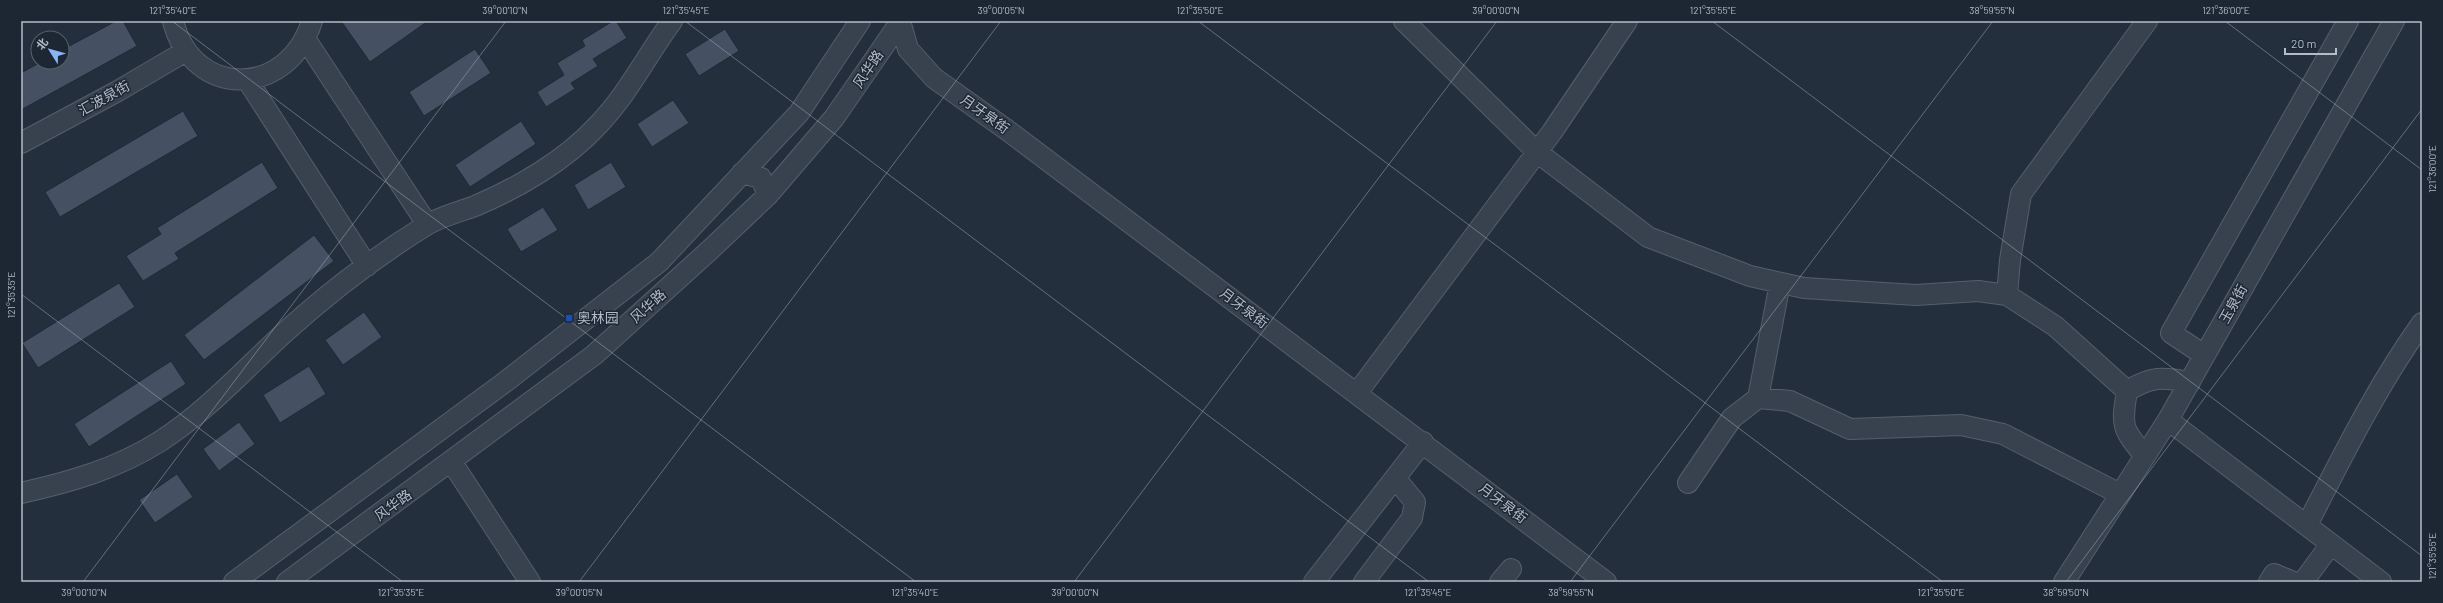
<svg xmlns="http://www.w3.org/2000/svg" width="2443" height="603" viewBox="0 0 2443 603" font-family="Barlow,'Noto Sans SC',sans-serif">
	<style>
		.building { fill: #455162; stroke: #1f2835 }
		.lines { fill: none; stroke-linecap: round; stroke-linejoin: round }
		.minor-casing { stroke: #565f6c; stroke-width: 22 }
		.minor { stroke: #38414e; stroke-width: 20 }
		.ticks { fill: none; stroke: #b4bcc9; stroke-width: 1; stroke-opacity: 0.45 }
		.transit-dot { fill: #1a4fb4; stroke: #1d2633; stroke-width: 1.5 }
		.labels { text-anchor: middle; stroke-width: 3; stroke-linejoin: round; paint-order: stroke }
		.street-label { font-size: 14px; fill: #b4bcc9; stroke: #1d2633 }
		.poi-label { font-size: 14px; fill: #b4bcc9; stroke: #1d2633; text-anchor: start }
		.neatline { fill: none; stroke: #b4bcc9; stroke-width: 1.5 }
		.ticks-label { font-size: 10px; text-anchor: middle; fill: #b4bcc9 }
	</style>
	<rect width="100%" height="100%" fill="#242f3e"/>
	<path class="building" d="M116,21H123L137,46L21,110V73L41,62H62V50Z
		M341,21H428L370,62Z
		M613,21H616L627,38L593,59L598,66L571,83L575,89L546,107L537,92L564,75L557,63L585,46L582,40Z
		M725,29L739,51L699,76L685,54Z
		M475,49L491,73L424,116L409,92Z
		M673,100L689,123L652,147L637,124Z
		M183,111L198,136L60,217L45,192Z
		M521,121L536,144L470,187L455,165Z
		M262,162L278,188L175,253L179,259L143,281L126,256L161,234L157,228Z
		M611,162L626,187L588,210L574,185Z
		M543,207L558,230L521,252L507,229Z
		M314,235L334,261L204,360L184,335Z
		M119,283L135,307L38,368L22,343Z
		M364,312L382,337L343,365L325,340Z
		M171,361L186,384L89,447L74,424Z
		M309,366L326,394L280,423L263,395Z
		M239,422L255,444L219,471L203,449Z
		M177,474L193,497L155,523L139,500Z"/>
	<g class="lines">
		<defs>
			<path id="minor" d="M173,21C193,100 288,98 312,21
				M900,21L908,49L934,78L1007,130L1606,582
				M1404,21L1537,152L1648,237L1750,276L1804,288L1916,295L1978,291L2007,295L2055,326L2127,391
				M306,40L427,224
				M248,81L367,266
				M21,143L116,92L186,51
				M742,173L761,178L768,195
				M2007,295L2010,260L2021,194L2147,21
				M2204,355L2171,333L2348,21
				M1357,393L1552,132L1627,21
				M1758,398L1780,283
				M2168,420L2381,582
				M2145,456C2122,429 2121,426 2127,391C2152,376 2162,377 2190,382
				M451,461L530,582
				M1688,483L1732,418L1758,398L1790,401L1850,429L1961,425L2003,434L2120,494
				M21,493C70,482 116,469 159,442C205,413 244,370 284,333C327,294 375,257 425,226C439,217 459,212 475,206C518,188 566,160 598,125C628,94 647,55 672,21
				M2307,525C2342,457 2377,386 2422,323
				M234,582L505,382L659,262L799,113L860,21
				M287,582L594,355L712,248L768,195L834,118L901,21
				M1314,582L1423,442
				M1364,582L1412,518L1415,502L1395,478
				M1500,582L1511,569
				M2064,582L2168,420L2394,21
				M2269,582L2274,574L2293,582
				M2303,582L2331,544"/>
		</defs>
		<use href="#minor" class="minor-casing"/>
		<use href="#minor" class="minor"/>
	</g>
	<path class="ticks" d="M172,21L916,582M685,21L1429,582M1198,21L1943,582M1712,21L2422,556M2225,21L2422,170M21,294L403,582M83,582L506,21M579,582L1001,21M1074,582L1497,21M1570,582L1993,21M2066,582L2422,109"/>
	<rect class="transit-dot" x="565" y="314" width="8" height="8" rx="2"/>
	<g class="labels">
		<g class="street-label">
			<text transform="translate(868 69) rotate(-56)" y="5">风华路</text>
			<text transform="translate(104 98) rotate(-29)" y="5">汇波泉街</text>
			<text transform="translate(985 114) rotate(35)" y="5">月牙泉街</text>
			<text transform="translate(2233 304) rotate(-61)" y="5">玉泉街</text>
			<text transform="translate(648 306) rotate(-42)" y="5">风华路</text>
			<text transform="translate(1244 308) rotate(37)" y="5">月牙泉街</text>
			<text transform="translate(1503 503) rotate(37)" y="5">月牙泉街</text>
			<text transform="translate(393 505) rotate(-36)" y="5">风华路</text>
		</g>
		<g class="poi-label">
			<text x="577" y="323">奥林园</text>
		</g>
	</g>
	<rect width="2443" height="603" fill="none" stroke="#1d2633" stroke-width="44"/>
	<g transform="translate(50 50) rotate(307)"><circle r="19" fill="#1d2633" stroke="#59626f"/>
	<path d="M0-3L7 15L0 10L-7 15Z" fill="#8ab4f8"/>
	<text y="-6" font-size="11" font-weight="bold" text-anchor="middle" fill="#b4bcc9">北</text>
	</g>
	<path d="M2285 48v6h51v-6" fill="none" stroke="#b4bcc9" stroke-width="2"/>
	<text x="2291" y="48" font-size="12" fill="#b4bcc9" stroke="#1d2633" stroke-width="3" paint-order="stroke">20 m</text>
	<rect x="22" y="22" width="2399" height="559" class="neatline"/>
	<g class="ticks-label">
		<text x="173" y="14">121°35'40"E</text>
		<text x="505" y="14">39°00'10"N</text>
		<text x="686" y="14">121°35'45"E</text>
		<text x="1001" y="14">39°00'05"N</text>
		<text x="1200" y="14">121°35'50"E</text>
		<text x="1496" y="14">39°00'00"N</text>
		<text x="1713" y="14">121°35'55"E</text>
		<text x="1992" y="14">38°59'55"N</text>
		<text x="2226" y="14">121°36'00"E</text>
		<text transform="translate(2432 169) rotate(-90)" y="4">121°36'00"E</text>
		<text transform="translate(11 295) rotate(-90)" y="4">121°35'35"E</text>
		<text transform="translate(2432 556) rotate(-90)" y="4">121°35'55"E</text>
		<text x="84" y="596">39°00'10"N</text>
		<text x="401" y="596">121°35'35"E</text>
		<text x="579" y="596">39°00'05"N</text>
		<text x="915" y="596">121°35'40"E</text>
		<text x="1075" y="596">39°00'00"N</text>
		<text x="1428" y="596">121°35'45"E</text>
		<text x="1571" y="596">38°59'55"N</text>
		<text x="1941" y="596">121°35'50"E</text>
		<text x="2066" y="596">38°59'50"N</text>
	</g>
</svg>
